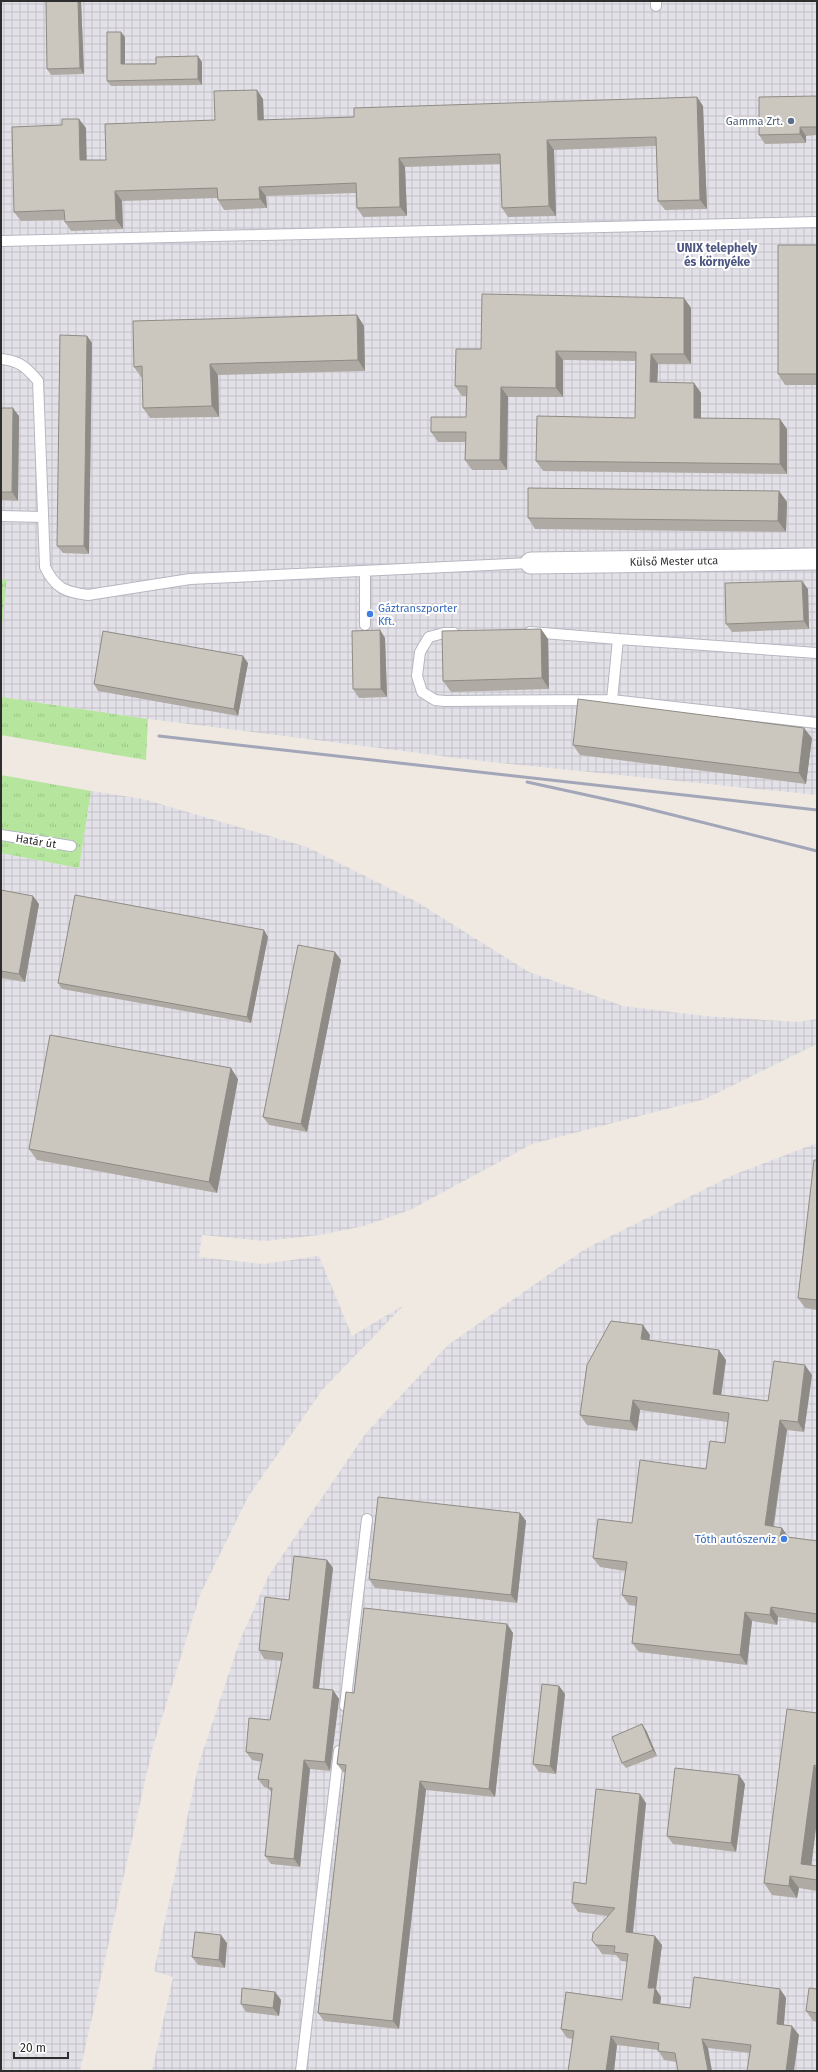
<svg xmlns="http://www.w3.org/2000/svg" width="818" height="2072" viewBox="0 0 818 2072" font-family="'Fira Sans',sans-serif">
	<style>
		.industrial { fill: url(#industrial-grid) }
		.grass { fill: url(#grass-tufts) }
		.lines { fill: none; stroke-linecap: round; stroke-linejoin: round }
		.service-casing { stroke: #b4b7c1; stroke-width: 12 }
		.minor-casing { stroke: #b4b7c1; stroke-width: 23 }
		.service { stroke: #fff; stroke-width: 10 }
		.minor { stroke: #fff; stroke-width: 21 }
		.rail { stroke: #a3a6b8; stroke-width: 3 }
		.wall { fill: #afaba4 }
		.shaded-wall { fill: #8e8b86 }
		.building { fill: #cbc7bf; stroke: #8e8b86 }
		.service-dot { fill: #5c6f8a; stroke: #fff; stroke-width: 1.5 }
		.shop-dot { fill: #3f7fe0; stroke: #fff; stroke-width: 1.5 }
		.labels { text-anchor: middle; stroke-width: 4; stroke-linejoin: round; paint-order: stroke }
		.service-label { font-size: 11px; fill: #4e5e75; stroke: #fff; text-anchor: end }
		.street-label { font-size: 11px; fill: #2e2e2e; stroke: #fff }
		.shop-label { font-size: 11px; fill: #366cbe; stroke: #fff; text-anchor: start }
		.neighbourhood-label { font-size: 12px; font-weight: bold; fill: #4d5680; stroke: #fff }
	</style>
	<defs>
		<pattern id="industrial-grid" width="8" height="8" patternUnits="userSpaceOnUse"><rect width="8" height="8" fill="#e3e1e8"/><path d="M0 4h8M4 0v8" fill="none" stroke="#c3c1c7"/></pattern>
		<pattern id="grass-tufts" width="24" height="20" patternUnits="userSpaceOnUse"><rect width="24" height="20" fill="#b6e59e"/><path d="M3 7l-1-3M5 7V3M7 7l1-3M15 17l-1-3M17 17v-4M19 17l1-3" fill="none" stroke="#9dc588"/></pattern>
	</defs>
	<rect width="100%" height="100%" fill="#efe9e1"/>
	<path class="industrial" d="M1,1H817V795L481,761L148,719L1,697V636L7,580H1Z
		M91,791L143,799L307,847L417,902L529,972L623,1006L705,1016L799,1022L817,1019V1044L705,1099L532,1144L410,1210L364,1226L320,1235L265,1241L202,1235L199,1257L264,1264L319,1256L352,1336L404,1305L323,1389L248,1497L200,1595L152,1750L80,2071H1V853L79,868Z
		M817,1143V2071H152L173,1977L154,1971L199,1763L240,1640L269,1575L366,1433L448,1345L585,1249L733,1175Z"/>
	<path class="grass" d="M7,579L1,636V580Z
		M1,697L148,719L146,760L1,735Z
		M1,775L91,791L79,868L1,853Z"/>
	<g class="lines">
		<defs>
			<path id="service" d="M656,6V1
				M2,241L817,222
				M1,359C20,361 26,367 38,381L45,567C55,588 65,592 88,595L190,579L531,563
				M1,516L43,517
				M365,571V625
				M530,632L618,639
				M454,633H444L429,637L420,652L417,676L422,692L435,700L445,701L612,700
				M817,653L618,639L612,700L817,723
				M1,835L71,846
				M345,1706L367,1519
				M301,2071L339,1751"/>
			<path id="minor" d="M531,563L817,559"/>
		</defs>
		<use href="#service" class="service-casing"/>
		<use href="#minor" class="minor-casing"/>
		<use href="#service" class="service"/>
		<use href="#minor" class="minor"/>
		<path class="rail" d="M159,736L817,810
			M527,782L637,806L817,851"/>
	</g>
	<path class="wall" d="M46,1H81L84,74L51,75L47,69Z
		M125,37V64L202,62V85L111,86L107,81Z
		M817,96V135L806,136V143L765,144L759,135Z
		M697,97L703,106L707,209L665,210L658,201L657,146L554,150L556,216L508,217L502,208L500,164L405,167L407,216L363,217L357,208L356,193L266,196L267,208L224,210L218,200V198L122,201L123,229L71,231L65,222V220L21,221L14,212L62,125L86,128V160H106L215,120L263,99L264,120L354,117Z
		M817,245V385H785L778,374Z
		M684,298L691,308V364H658L657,383H694L701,393V418L787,429V474L543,471L536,461L635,418L636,361L563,360V397H508L507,470H472L465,460L466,442H438L431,432L466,417L467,396H462L455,386L481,349Z
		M357,315L364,326L365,371L218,375L219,417L150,418L143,408L142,377H141L134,367Z
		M87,336L92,343L89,554L63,553L57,546Z
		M1,408L19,416L18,501L1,500Z
		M779,491L787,502L786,532L535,529L528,518Z
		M808,589L809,629L732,632L726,624Z
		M541,629L548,639L549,689L451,692L443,681Z
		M380,630L385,638L387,697L359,698L353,689Z
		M248,663L238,716L98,691L94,684Z
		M812,738L806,784L580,755L573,745Z
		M1,890L39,904L25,982L1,978Z
		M268,937L251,1023L62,989L58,983Z
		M341,960L307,1132L269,1125L263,1117Z
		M238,1079L217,1193L37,1160L29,1149Z
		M817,1160V1310L805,1308L798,1298Z
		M650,1335L649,1341L726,1360L721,1395L768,1401L812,1375L804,1432L787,1430L774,1527L782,1528L788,1537L817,1541V1623L778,1617L777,1625L752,1621L747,1665L639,1652L632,1643L636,1606L629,1605L622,1595L625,1571L600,1567L593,1558L632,1523L706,1469L725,1443L727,1422L640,1410L637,1431L587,1425L580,1415Z
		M520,1513L526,1521L517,1603L375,1588L369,1579Z
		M327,1560L333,1568L319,1689L333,1690L339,1699L330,1771L310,1769L300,1867L271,1864L265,1856L272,1793L268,1788L264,1787L258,1779L262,1762L252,1760L246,1752L270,1720L282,1661L264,1659L259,1650L289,1600Z
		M507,1624L513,1633L495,1797L426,1790L399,2029L324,2021L318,2013L345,1772H343L337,1764L354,1693Z
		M559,1686L565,1694L556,1774L539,1772L533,1764Z
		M817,1713V1820L811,1865L817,1866V1891L799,1888L797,1898L772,1895L764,1883Z
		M646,1730L657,1756L626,1768L622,1763Z
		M739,1775L745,1784L736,1852L673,1844L667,1836Z
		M646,1803L633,1933L662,1945L656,1989L661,1997L660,2004L690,2008L780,1989L786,1998L784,2025L799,2035L750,2053L708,2048L677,2062L664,2060L658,2050L617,2045L614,2071H568L573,2039L567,2038L561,2029L622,2000L627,1962L621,1961L616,1955L602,1954L592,1940L608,1916L578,1912L572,1903Z
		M227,1943L225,1968L198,1965L192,1957Z
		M817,1989V2022L813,2021L806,2011Z
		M275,1992L281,2000L279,2016L246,2012L241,2004Z"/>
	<path class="shaded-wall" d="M78,1H81L84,74L80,68Z
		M121,32L125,37V70L121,64Z
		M198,56L202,62V85L198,79Z
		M257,90L263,99L264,130L258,120Z
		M697,97L703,106L707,209L700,200Z
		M79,119L86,128L87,170L80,160Z
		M800,127L806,136V143L800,134Z
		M547,140L554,150L556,216L549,206Z
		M399,158L405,167L407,216L400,207Z
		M259,187L266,196L267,208L260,199Z
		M115,191L122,201L123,229L116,220Z
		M684,298L691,308V364L684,354Z
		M357,315L364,326L365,371L358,360Z
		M87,336L92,343L89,554L84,546Z
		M556,351L563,360V397L556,388Z
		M651,354L658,364L657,392L650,382Z
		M210,364L218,375L219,417L212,406Z
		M694,383L701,393V428L694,418Z
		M501,387L508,397L507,470L500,460Z
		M13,408L19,416L18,501L12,492Z
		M780,419L787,429V474L780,464Z
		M779,491L787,502L786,532L778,521Z
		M802,581L808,589L809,629L804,621Z
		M541,629L548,639L549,689L542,678Z
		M380,630L385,638L387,697L381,689Z
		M243,656L248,663L238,716L234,709Z
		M804,728L812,738L806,784L799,773Z
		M33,896L39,904L25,982L19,974Z
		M264,930L268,937L251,1023L247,1017Z
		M335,952L341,960L307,1132L301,1124Z
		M231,1068L238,1079L217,1193L209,1182Z
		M643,1325L650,1335L648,1349L641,1339Z
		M719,1350L726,1360L720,1404L713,1394Z
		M805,1365L812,1375L804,1432L798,1422Z
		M633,1400L640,1410L637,1431L630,1421Z
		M780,1420L787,1430L772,1535L765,1525Z
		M520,1513L526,1521L517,1603L511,1595Z
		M782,1528L789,1538L780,1536Z
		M327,1560L333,1568L318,1696L313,1688Z
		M771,1607L778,1617L777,1625L770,1615Z
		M745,1612L752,1621L747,1665L740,1655Z
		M507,1624L513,1633L495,1797L489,1789Z
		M559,1686L565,1694L556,1774L550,1766Z
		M333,1690L339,1699L330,1771L325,1762Z
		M642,1724L646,1730L657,1756L653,1750Z
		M304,1760L310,1769L300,1867L294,1859Z
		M814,1765L817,1769V1820L810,1876L801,1864Z
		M739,1775L745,1784L736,1852L731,1843Z
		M420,1781L426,1790L399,2029L393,2021Z
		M640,1794L646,1803L632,1941L626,1932Z
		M790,1876L799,1888L797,1898L789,1886Z
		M221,1935L227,1943L225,1968L219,1960Z
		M655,1936L662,1945L656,1989L661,1997L659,2012L653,2003L648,1988Z
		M780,1989L786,1998L783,2033L777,2024Z
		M275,1992L281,2000L279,2016L273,2008Z
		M792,2026L799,2035L794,2071H786Z
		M611,2036L617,2045L614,2071H606Z
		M702,2039L708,2048L712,2071H708Z"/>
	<path class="building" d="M46,1H78L80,68L47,69Z
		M107,32H121V64H156V57L198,56V79L107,81Z
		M257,90L258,120L354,117V108L697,97L700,200L658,201L656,137L547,140L549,206L502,208L500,154L399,158L400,207L357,208L356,183L259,187L260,199L218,200L217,188L115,191L116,220L65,222L64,210L14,212L12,127L62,125V119H79L80,160H106L105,124L215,120L214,91Z
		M817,96V127H800V134L759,135V97Z
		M778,245H817V374H778Z
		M482,294L684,298V354H651L650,382L694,383V418L780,419V464L536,461L537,416L635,418L636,352L556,351V388L501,387L500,460H465L466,432H431V417H466L467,386H455L456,349H481Z
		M357,315L358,360L210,364L212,406L143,408L142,366L134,367L133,321Z
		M60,335L87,336L84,546H57Z
		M1,408H13L12,492H1Z
		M528,488L779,491L778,521L528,518Z
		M802,581L804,621L726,624L725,583Z
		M541,629L542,678L443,681L442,631Z
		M380,630L381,689H353L352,631Z
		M103,631L243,656L234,709L94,684Z
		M578,699L804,728L799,773L573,745Z
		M1,890L33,896L19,974L1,971Z
		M75,895L264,930L247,1017L58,983Z
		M298,945L335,952L301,1124L263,1117Z
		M50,1035L231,1068L209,1182L29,1149Z
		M814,1160H817V1300L798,1298Z
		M611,1321L643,1325L641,1339L719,1350L713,1394L768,1401L774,1361L805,1365L798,1422L780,1420L765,1525L782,1528L780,1536L817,1541V1614L771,1607L770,1615L745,1612L740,1655L632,1643L637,1597L622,1595L627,1562L593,1558L598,1519L632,1523L640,1460L706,1469L710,1441L725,1443L729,1413L633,1400L630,1421L580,1415L587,1365Z
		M378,1497L520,1513L511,1595L369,1579Z
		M294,1556L327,1560L313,1688L333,1690L325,1762L304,1760L294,1859L265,1856L272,1788H268L269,1780L258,1779L263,1754L246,1752L249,1718L270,1720L283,1653L259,1650L265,1597L289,1600Z
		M364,1608L507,1624L489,1789L420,1781L393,2021L318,2013L346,1765L337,1764L346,1692L354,1693Z
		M542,1684L559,1686L550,1766L533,1764Z
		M787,1709L817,1713V1766L814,1765L801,1864L817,1866V1880L790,1876L789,1886L764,1883Z
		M642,1724L653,1750L622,1763L612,1737Z
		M675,1768L739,1775L731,1843L667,1836Z
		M596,1789L640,1794L626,1932L655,1936L648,1988H655L653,2003L690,2008L694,1977L780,1989L777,2024L792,2026L786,2071H747L751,2045L702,2039L708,2071H678L675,2053L658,2051L659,2043L611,2036L606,2071H568L574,2031L561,2029L566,1992L622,2000L628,1954L614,1952L615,1946L596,1945L592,1940L593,1933L615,1908L572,1903L574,1882L586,1884Z
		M195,1932L221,1935L219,1960L192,1957Z
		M242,1988L275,1992L273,2008L241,2004Z
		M809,1988L817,1989V2013L806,2011Z"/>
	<circle class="service-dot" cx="791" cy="121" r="4"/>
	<g class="shop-dot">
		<circle cx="370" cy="614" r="4"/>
		<circle cx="784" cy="1539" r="4"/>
	</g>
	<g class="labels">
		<g class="service-label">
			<text x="783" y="125">Gamma Zrt.</text>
		</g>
		<g class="street-label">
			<text transform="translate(674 561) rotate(-1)" y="4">Külső Mester utca</text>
			<text transform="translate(36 841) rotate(9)" y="4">Határ út</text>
		</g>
		<g class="shop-label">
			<text x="378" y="612">Gáztranszporter<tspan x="378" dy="13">Kft.</tspan></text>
			<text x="776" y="1543" text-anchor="end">Tóth autószerviz</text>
		</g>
		<g class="neighbourhood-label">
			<text x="717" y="252">UNIX telephely<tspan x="717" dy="14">és környéke</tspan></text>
		</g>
	</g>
	<rect width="818" height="2072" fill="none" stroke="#2e2e2e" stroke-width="4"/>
	<path d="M14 2052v6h54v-6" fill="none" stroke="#2e2e2e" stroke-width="2"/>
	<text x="20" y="2052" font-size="12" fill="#2e2e2e" stroke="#ffffff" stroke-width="3" paint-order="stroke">20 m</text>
</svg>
